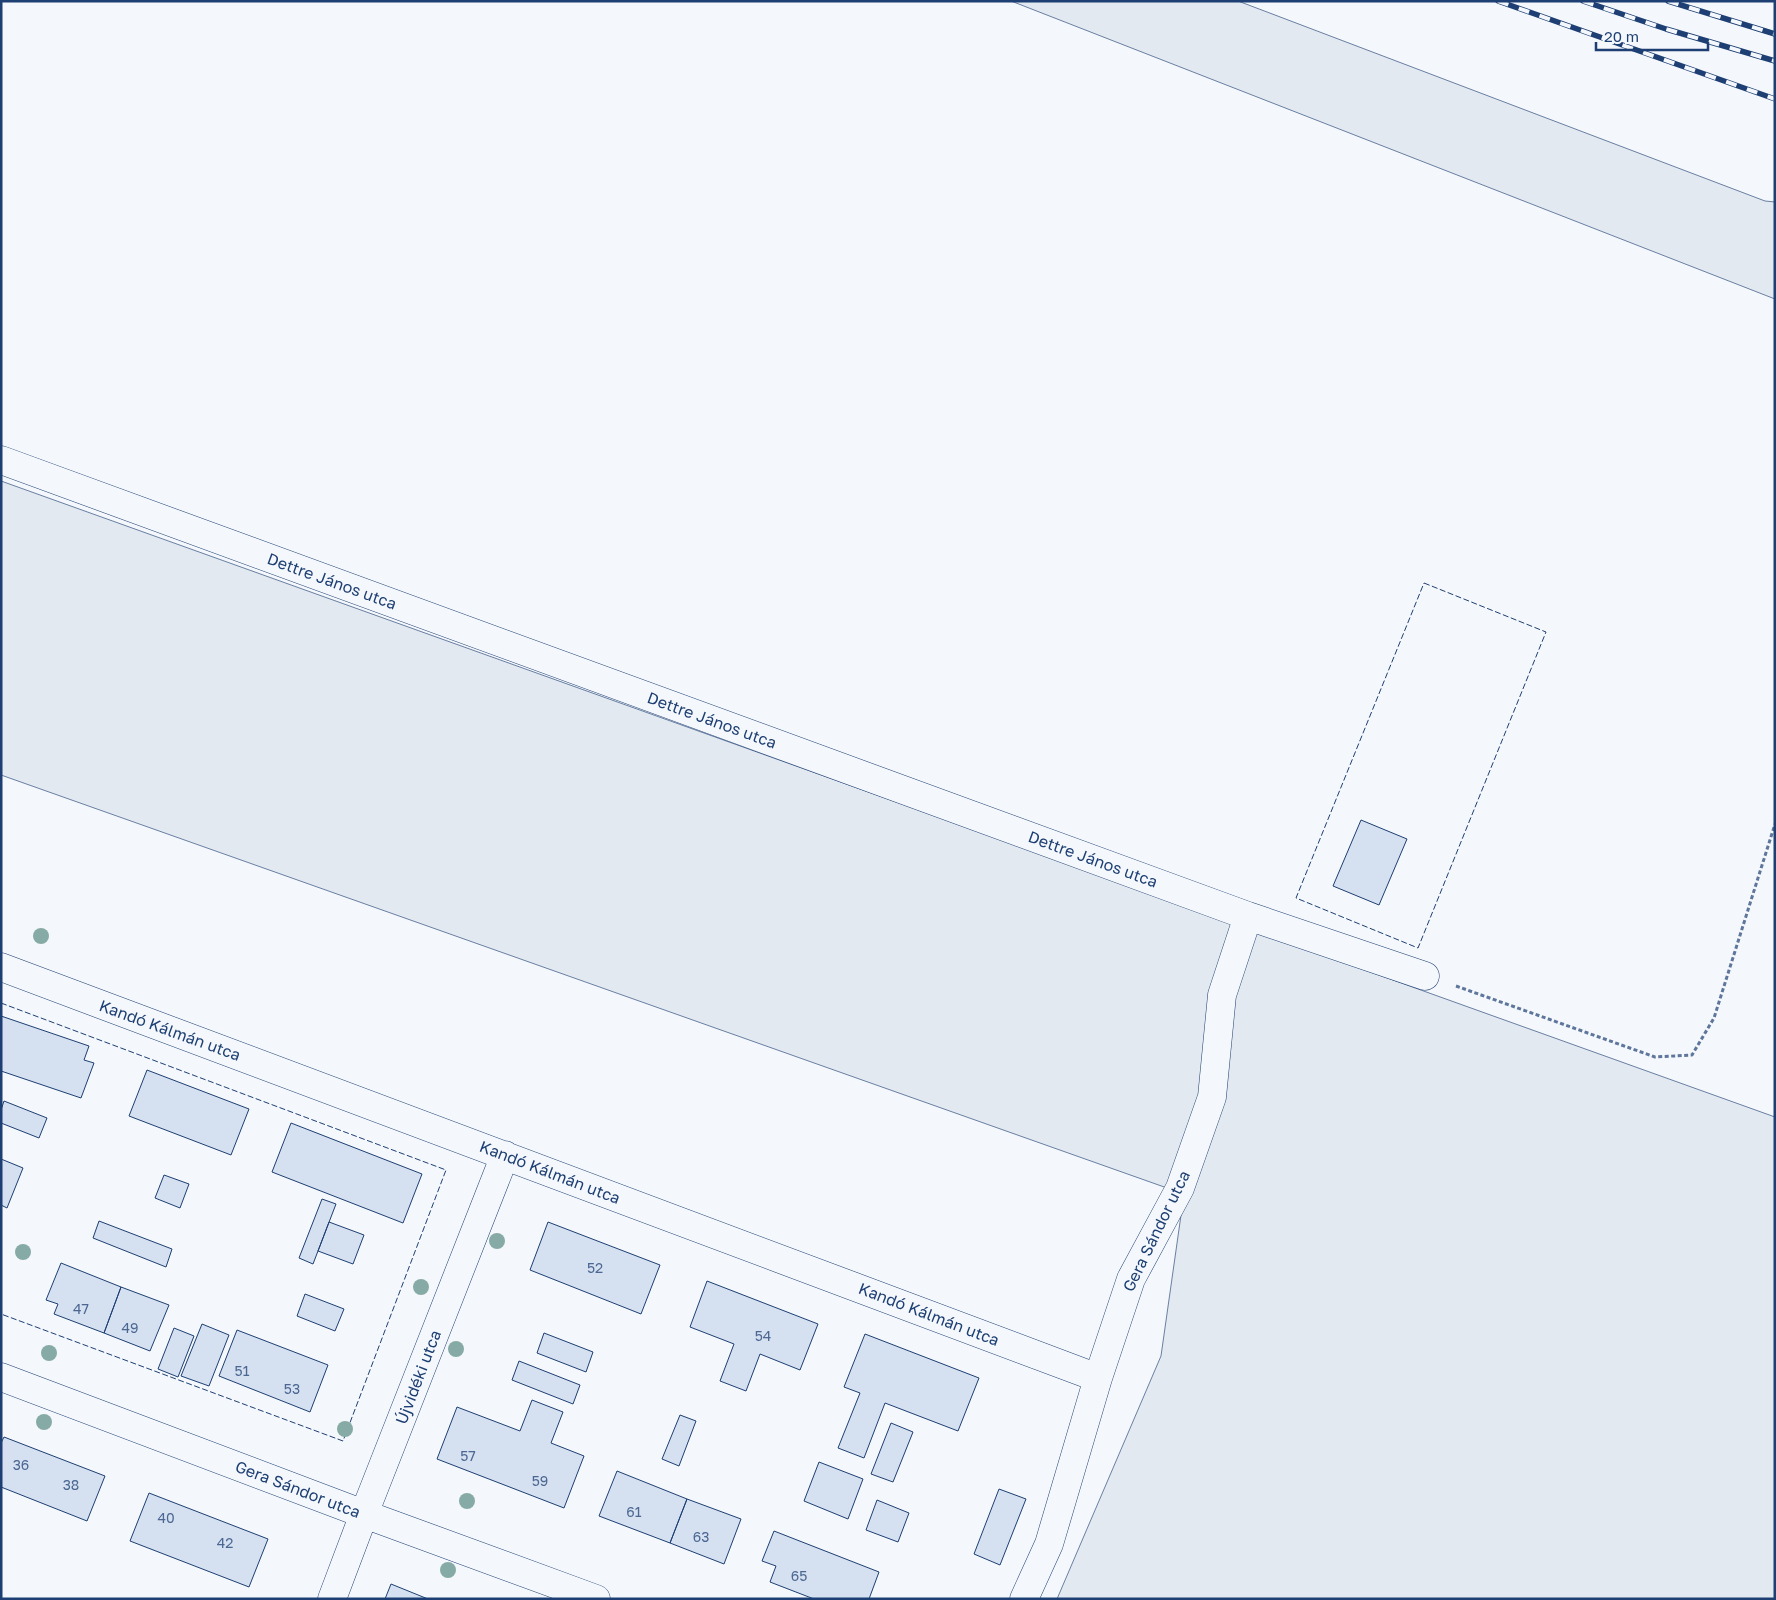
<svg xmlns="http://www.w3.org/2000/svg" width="1776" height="1600" viewBox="0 0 1776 1600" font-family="'Golos Text',sans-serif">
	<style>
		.green { fill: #e3e9f0; stroke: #687fa3 }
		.building { fill: #d5e0f0; stroke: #1d3f73 }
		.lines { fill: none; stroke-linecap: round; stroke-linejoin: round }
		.street-casing { stroke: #1d3f73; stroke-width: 29 }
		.path { stroke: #5e769c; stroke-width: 3; stroke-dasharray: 4 2.5; stroke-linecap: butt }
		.street { stroke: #f4f7fb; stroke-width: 28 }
		.rail-casing { stroke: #1d3f73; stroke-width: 5.5 }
		.rail { stroke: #f4f7fb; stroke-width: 4; stroke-dasharray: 11; stroke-linecap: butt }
		.fence { stroke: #1d3f73; stroke-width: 1; stroke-dasharray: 6 2.5; stroke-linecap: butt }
		.tree { fill: #86aba6 }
		.labels { text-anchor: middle; stroke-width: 4; stroke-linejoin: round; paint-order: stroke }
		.number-label { font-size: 14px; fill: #4b6792 }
		.street-label { font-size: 16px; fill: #1d3f73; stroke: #f4f7fb }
	</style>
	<rect width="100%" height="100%" fill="#f4f7fb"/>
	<path class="green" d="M1011,1H1238L1765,201L1775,202V299Z
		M1,481L1775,1117V1599H1057L1161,1356L1184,1194L1,775Z"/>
	<path class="building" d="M1361,820L1407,839L1379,905L1333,886Z
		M1,1016L89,1046L84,1060L94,1063L81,1098L1,1071Z
		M147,1070L249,1109L231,1155L129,1116Z
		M4,1101L47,1118L39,1138L1,1123V1110Z
		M291,1123L422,1174L403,1223L272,1172Z
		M1,1159L23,1168L7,1208L1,1205Z
		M164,1175L189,1184L180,1208L155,1198Z
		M322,1199L336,1204L313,1264L299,1258Z
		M99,1221L172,1249L166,1267L93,1238Z
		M329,1222L364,1235L353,1264L318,1251Z
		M548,1222L660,1265L641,1314L530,1270Z
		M61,1263L121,1287L104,1333L54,1314L58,1304L46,1300Z
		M707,1281L818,1324L800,1370L760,1354L746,1391L720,1381L734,1344L690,1327Z
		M121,1287L169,1305L150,1351L104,1333Z
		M305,1294L344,1309L335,1331L297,1316Z
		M202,1324L229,1335L209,1386L181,1376Z
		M174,1328L194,1336L178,1377L158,1369Z
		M237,1330L328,1365L310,1412L219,1376Z
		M544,1333L593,1352L586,1372L537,1353Z
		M865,1334L979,1378L958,1431L885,1403L864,1458L838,1448L860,1393L844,1387Z
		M519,1361L580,1385L573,1404L512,1380Z
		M532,1400L563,1412L551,1443L584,1456L564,1508L437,1459L457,1407L520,1431Z
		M680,1415L696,1421L679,1466L662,1459Z
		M891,1423L913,1432L893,1482L871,1474Z
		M4,1437L105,1476L87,1521L1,1487V1443Z
		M819,1462L863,1479L848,1519L804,1501Z
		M617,1471L687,1499L670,1543L599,1516Z
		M999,1489L1026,1499L1000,1565L974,1554Z
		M149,1493L268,1539L249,1587L130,1541Z
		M687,1499L741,1519L724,1564L670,1543Z
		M877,1500L909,1513L898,1542L866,1530Z
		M774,1531L879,1572L869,1599H814L770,1582L776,1566L762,1561Z
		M391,1584L428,1599H385Z"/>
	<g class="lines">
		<defs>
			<path id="street" d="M1,460L1248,916L1425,976
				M1,967L1098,1378
				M1,1377L364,1514L596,1599
				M332,1599L364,1514L505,1155
				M1024,1599L1049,1544L1098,1378L1131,1279L1180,1188L1212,1097L1222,995L1248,916"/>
		</defs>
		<use href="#street" class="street-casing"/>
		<path class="path" d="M1456,986L1655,1057L1692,1055L1714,1018L1775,824"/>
		<use href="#street" class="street"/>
		<defs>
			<path id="rail" d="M1498,1L1775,99
				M1583,1L1666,29L1775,61
				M1668,1L1775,34"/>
		</defs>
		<use href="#rail" class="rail-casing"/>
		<use href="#rail" class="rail"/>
		<path class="fence" d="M1424,583L1546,632L1418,948L1296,898Z
			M1,1003L446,1170L343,1441L1,1314"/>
	</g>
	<g class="tree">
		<circle cx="41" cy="936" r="8"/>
		<circle cx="497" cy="1241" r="8"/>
		<circle cx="23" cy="1252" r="8"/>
		<circle cx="421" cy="1287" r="8"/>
		<circle cx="456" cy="1349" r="8"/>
		<circle cx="49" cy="1353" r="8"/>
		<circle cx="44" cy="1422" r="8"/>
		<circle cx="345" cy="1429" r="8"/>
		<circle cx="467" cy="1501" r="8"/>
		<circle cx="448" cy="1570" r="8"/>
	</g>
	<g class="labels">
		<g class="number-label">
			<text x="595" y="1273">52</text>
			<text x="81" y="1314">47</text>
			<text x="130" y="1333">49</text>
			<text x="763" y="1341">54</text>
			<text x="242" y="1376">51</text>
			<text x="292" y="1394">53</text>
			<text x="468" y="1461">57</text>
			<text x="21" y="1470">36</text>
			<text x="540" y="1486">59</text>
			<text x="71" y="1490">38</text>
			<text x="634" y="1517">61</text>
			<text x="166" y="1523">40</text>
			<text x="701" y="1542">63</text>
			<text x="225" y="1548">42</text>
			<text x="799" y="1581">65</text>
		</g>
		<g class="street-label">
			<text transform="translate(332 581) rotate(20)" y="6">Dettre János utca</text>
			<text transform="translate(712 720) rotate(20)" y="6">Dettre János utca</text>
			<text transform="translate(1093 859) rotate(20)" y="6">Dettre János utca</text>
			<text transform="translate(170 1030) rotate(20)" y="6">Kandó Kálmán utca</text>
			<text transform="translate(550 1172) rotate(21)" y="6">Kandó Kálmán utca</text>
			<text transform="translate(1156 1231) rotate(-64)" y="6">Gera Sándor utca</text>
			<text transform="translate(929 1314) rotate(21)" y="6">Kandó Kálmán utca</text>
			<text transform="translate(418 1377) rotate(-69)" y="6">Újvidéki utca</text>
			<text transform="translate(298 1489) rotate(21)" y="6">Gera Sándor utca</text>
		</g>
	</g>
	<rect width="1776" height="1600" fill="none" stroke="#1d3f73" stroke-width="5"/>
	<path d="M1596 42v8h112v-8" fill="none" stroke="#1d3f73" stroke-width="2.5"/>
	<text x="1604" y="42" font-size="15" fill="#1d3f73" stroke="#f4f7fb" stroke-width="4" paint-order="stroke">20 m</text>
</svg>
